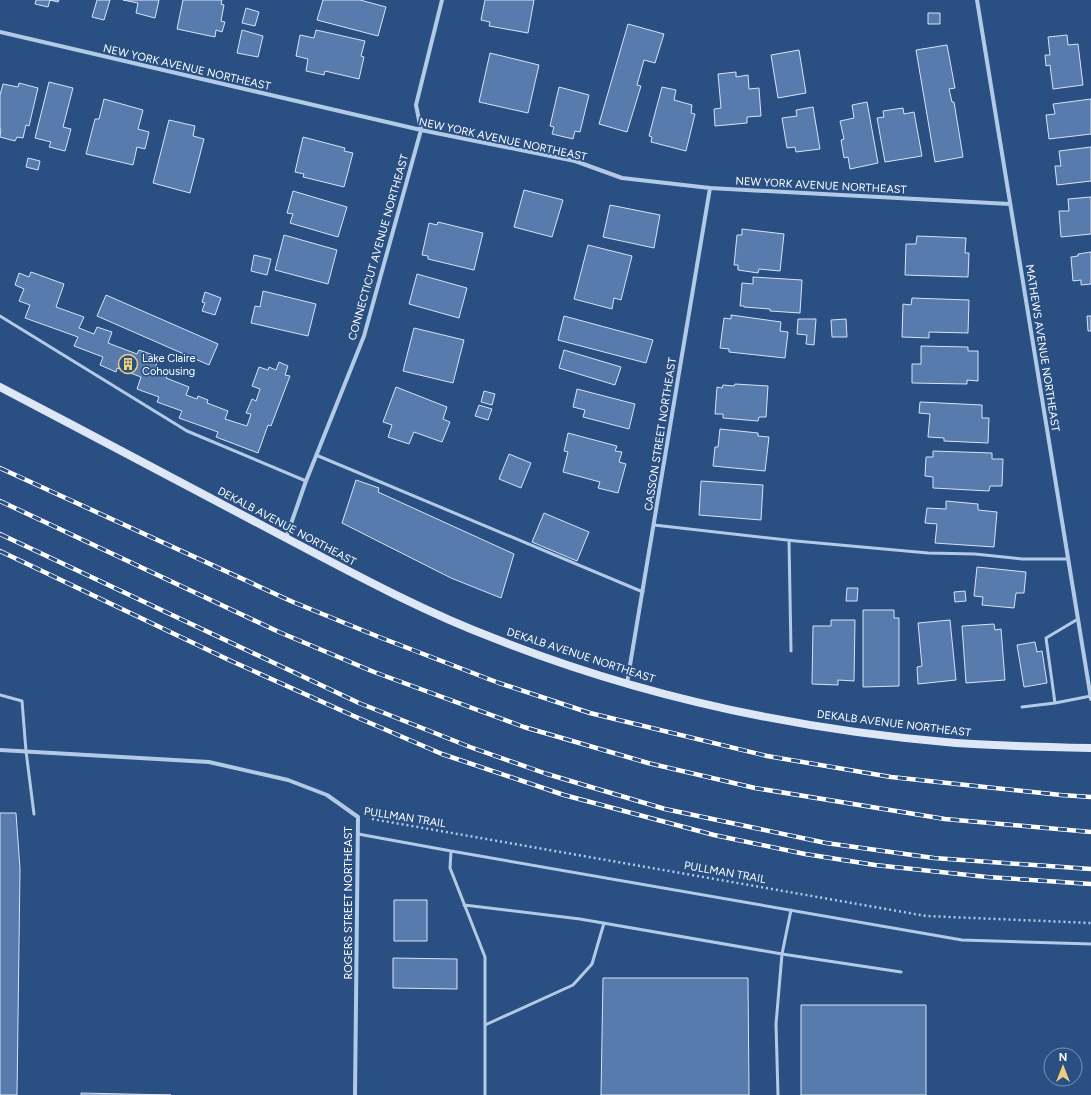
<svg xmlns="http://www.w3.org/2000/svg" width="1091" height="1095" viewBox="0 0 1091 1095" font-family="Figtree,sans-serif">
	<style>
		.building { fill: #567bac; stroke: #d7e4f5 }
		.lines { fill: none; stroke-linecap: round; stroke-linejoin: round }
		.path { stroke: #b3cae6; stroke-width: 2.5; stroke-dasharray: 2 3; stroke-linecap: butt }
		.service { stroke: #b3cae6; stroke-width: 3 }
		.minor { stroke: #b3cae6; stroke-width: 4 }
		.secondary { stroke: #dde7f6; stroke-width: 8 }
		.rail-casing { stroke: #fff; stroke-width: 4.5 }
		.rail { stroke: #2a4f83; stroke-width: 3; stroke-dasharray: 9; stroke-linecap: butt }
		.labels { text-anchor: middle; stroke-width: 3.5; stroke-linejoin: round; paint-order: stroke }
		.street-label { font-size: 11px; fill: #fff; stroke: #2a4f83 }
		.poi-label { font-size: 11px; fill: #fff; stroke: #2a4f83; text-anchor: start }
	</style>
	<rect width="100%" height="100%" fill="#2a4f83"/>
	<path class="building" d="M36,0H59L58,2L50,0L48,7L35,4Z
		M97,0H110L104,20L92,17Z
		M123,0H159L155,18L136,13L138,3Z
		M183,0H222L221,4L224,5L221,21L225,22L222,32L216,30L215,37L177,29Z
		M323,0H360L386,7L378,36L317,20Z
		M485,0H534L528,33L489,26L490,22L481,20Z
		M246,8L259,12L255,26L242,23Z
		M928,13H940V24H928Z
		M628,24L664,34L655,63L644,60L637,85L641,86L627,132L599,124Z
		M242,30L263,36L258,57L237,53Z
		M316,30L365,41L361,56L364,57L359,79L325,71L324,75L306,71L308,59L296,56L300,35L314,38Z
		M1067,35L1068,45L1078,44L1083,85L1053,89L1050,65L1046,66L1045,55H1050L1048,37Z
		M947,45L955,88L949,89L952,102H954L963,157L935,162L916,50Z
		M799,50L806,93L778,98L771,55Z
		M490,53L539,65L528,113L479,102Z
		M736,72V77L748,75L749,89L759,88L761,116L747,117V123L715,126L714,109L721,108L718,74Z
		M49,82L73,88L63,127L71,129L65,151L49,147L51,142L35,138Z
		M19,83L38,88L29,126L26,125L23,138L17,137L15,141L0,137L1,129H0V95L3,84L18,87Z
		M559,87L589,95L580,132L575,131L573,139L552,134L554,127L550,126Z
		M662,87L676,90L674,100L692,105L691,113L695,114L686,151L651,142L652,137L649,136Z
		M104,99L143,110L138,129L149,132L145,149L137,147L133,165L86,154L95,119H99Z
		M1091,99V134L1049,139L1046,115L1055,114L1053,104Z
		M867,102L878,163L850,169L848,157L844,158L841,140L844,139L840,121L854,118L852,105Z
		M813,107L820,149L796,152L795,147L787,148L782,118L797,116L796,110Z
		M903,108L904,114L914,112L922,156L885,162L877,118L884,117L883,111Z
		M169,120L195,126L193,136L204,139L190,193L153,183Z
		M303,137L345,148L344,151L353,153L344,187L303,177L304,174L295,172Z
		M1091,147V181L1057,185L1055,166H1061L1059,151Z
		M28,158L40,161L38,170L26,167Z
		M524,190L563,200L552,237L514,227Z
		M293,191L347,207L338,237L290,223L293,214L287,213Z
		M1091,197V234L1061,237L1059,211H1069L1068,199Z
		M610,205L660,215L654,248L603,237Z
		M438,222L483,233L474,270L428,259V256L422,255L429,223L437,225Z
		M742,229L784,234L780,271L759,269L758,273L738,270V265H734L737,235H742Z
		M284,235L337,250L328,284L275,270Z
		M917,236L966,238L965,253H969L968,277L905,275L906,244H916Z
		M588,245L632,256L621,300L614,298L612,309L574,299Z
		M1091,252V284L1081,285V280L1073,281L1071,257L1078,256V254Z
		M254,255L271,259L267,275L251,271Z
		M31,272L64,284L56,307L84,317L79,328L94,334L97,327L112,332L108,343L137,354L139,350L159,357L155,369L168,373L166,378L189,387L186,395L197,399L198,396L208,400L207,403L228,411L225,419L247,426L251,414L246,413L252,399L256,401L260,389L252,386L259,367L268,370L269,367L276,370L279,362L288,366L285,375L290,376L271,426L268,425L258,453L216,437L218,432L179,418L182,411L157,402L159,397L137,389L141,377L117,368L116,372L100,365L103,357L74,346L78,337L25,318L30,305L19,301L24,289L15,285L19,273L29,277Z
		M417,274L467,288L459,318L409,304Z
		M753,277L802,280L800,313L770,311V309L744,307V306H740L742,283L753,284Z
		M263,291L316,304L308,336L251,323L255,306L260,307Z
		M205,292L221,298L215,315L202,311L205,303L202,302Z
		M106,295L218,344L209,365L97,316Z
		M912,298L969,300L968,333L929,332V338L902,337L903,304L911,305Z
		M731,315L781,322L780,331L788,332L785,358L729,352V349L720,348L724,318L731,319Z
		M564,316L653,340L646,363L558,340Z
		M1087,316H1091V331H1088Z
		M798,319H816L814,345L806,344L807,335L797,334Z
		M846,319L847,337H832L831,320Z
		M414,328L464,340L453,383L403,371Z
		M921,346L968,347V351H978V381L967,380V384L912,383V364H921Z
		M564,350L621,367L615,385L559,368Z
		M735,384L768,386L766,417H759L758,421L723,418V414H715L717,387L722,388L723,385L734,386Z
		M396,387L447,407L443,419L450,422L442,442L414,432L409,444L388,437L392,425L383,422Z
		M577,389L635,404L629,429L583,417L585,410L573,407Z
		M484,391L495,394L492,405L481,402Z
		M920,402L982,405V418H989L988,443L944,441V438L928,437L930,414L919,413Z
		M479,405L492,409L488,420L475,416Z
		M720,429L758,433V436L769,437L765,471L713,466L715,447H718Z
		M568,433L617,446L615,451L622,452L619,462L626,464L618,493L598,488L600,482L563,472L568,452L564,451Z
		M933,451L992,453V459H1003L1002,486H990L989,491L933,488V477L925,476L926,457H933Z
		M509,454L531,463L521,488L499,479Z
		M356,480L379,488L378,492L514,554L501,598L451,578L342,523Z
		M701,481L763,485L761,520L699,515Z
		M946,501L978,504V510L997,512L994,547L935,543L937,524L925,523L927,508L946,509Z
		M544,513L589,532L577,561L532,542Z
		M977,567L1026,572L1024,593H1016L1014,608L982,605L983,597L974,596Z
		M847,588H858L857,601H846Z
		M965,591L966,601L955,602L954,592Z
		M863,610H894V618H899V686L863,687Z
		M831,620H855L854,681L838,680V685L812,684L813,626H831Z
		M950,620L956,680L918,684L917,667L922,666L918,623Z
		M994,624L995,630L1001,629L1005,680L966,683L962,626Z
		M1035,642L1037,652L1042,651L1047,683L1024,687L1017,645Z
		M0,813H16L20,869L17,1095H0Z
		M394,900H427V941H394Z
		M393,958L457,959V989L393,988Z
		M603,978H748L749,1095H601Z
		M801,1005H926V1095H801Z
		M81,1093L171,1095H81Z"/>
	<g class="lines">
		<path class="path" d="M372,819L926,916L1091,923"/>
		<path class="service" d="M0,316L187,431L306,481
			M316,455L643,592
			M654,525L796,541L928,553L975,554L1022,559H1068
			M789,541L791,651
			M0,695L22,701L26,751L34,814
			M1055,703L1046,638L1078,619
			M1022,707L1055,703L1091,696
			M358,834L451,851L962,940L1091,944
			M451,851L450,868L485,957V1095
			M464,905L580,919L782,954L901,972
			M485,1025L573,985L592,964L604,923
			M778,1095L776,1024L782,954L791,910"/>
		<path class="minor" d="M977,0L1091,699
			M0,32L421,130L575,161L622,178L710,188L1010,204
			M286,538L306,481L364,336L421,130L416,105L442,0
			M627,683L710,188
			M0,750L209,762L288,780L327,795L358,817L355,1095"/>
		<path class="secondary" d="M0,387C90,434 180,482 269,529C343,568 417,609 496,639C643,697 799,730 956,743C1001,746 1046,747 1091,748"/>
		<defs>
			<path id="rail" d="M0,468L293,602L379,637L499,683L590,713L767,756L891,777L1061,795L1091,797
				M0,501L279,632L374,672L524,727L648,763L755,788L945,819L1091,832
				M0,534L359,703L470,747L547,774L665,809L826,843L934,858L1091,869
				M0,551L229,660L356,717L442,754L564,795L714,835L805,854L875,865L987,877L1091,884"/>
		</defs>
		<use href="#rail" class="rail-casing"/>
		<use href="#rail" class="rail"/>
	</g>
	<defs>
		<symbol id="building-ring" viewBox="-11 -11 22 22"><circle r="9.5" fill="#2a4f83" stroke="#edce7b" stroke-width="1.5"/><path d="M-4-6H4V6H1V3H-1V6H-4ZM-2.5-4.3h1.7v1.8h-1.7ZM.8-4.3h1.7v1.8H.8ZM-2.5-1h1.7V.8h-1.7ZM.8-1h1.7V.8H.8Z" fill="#edce7b"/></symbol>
	</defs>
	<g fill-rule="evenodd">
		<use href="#building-ring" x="117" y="353" width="22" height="22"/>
	</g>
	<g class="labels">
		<g class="street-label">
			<text transform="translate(187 67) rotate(13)" y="4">NEW YORK AVENUE NORTHEAST</text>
			<text transform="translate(503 139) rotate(12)" y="4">NEW YORK AVENUE NORTHEAST</text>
			<text transform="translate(821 185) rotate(3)" y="4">NEW YORK AVENUE NORTHEAST</text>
			<text transform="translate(378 247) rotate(-74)" y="4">CONNECTICUT AVENUE NORTHEAST</text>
			<text transform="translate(1043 348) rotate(81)" y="4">MATHEWS AVENUE NORTHEAST</text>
			<text transform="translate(660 434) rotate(-81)" y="4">CASSON STREET NORTHEAST</text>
			<text transform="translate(287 526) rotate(28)" y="4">DEKALB AVENUE NORTHEAST</text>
			<text transform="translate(581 655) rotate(18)" y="4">DEKALB AVENUE NORTHEAST</text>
			<text transform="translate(894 723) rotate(7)" y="4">DEKALB AVENUE NORTHEAST</text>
			<text transform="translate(405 817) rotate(9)" y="4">PULLMAN TRAIL</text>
			<text transform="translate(725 872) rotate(10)" y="4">PULLMAN TRAIL</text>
			<text transform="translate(348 903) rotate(-90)" y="4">ROGERS STREET NORTHEAST</text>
		</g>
		<g class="poi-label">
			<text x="142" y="362">Lake Claire<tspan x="142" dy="13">Cohousing</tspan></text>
		</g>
	</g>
	<g transform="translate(1063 1067)"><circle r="19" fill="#2a4f83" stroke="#7f95b5"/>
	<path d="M0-3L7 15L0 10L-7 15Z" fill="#edce7b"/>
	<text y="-6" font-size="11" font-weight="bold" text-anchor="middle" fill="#ffffff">N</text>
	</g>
</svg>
